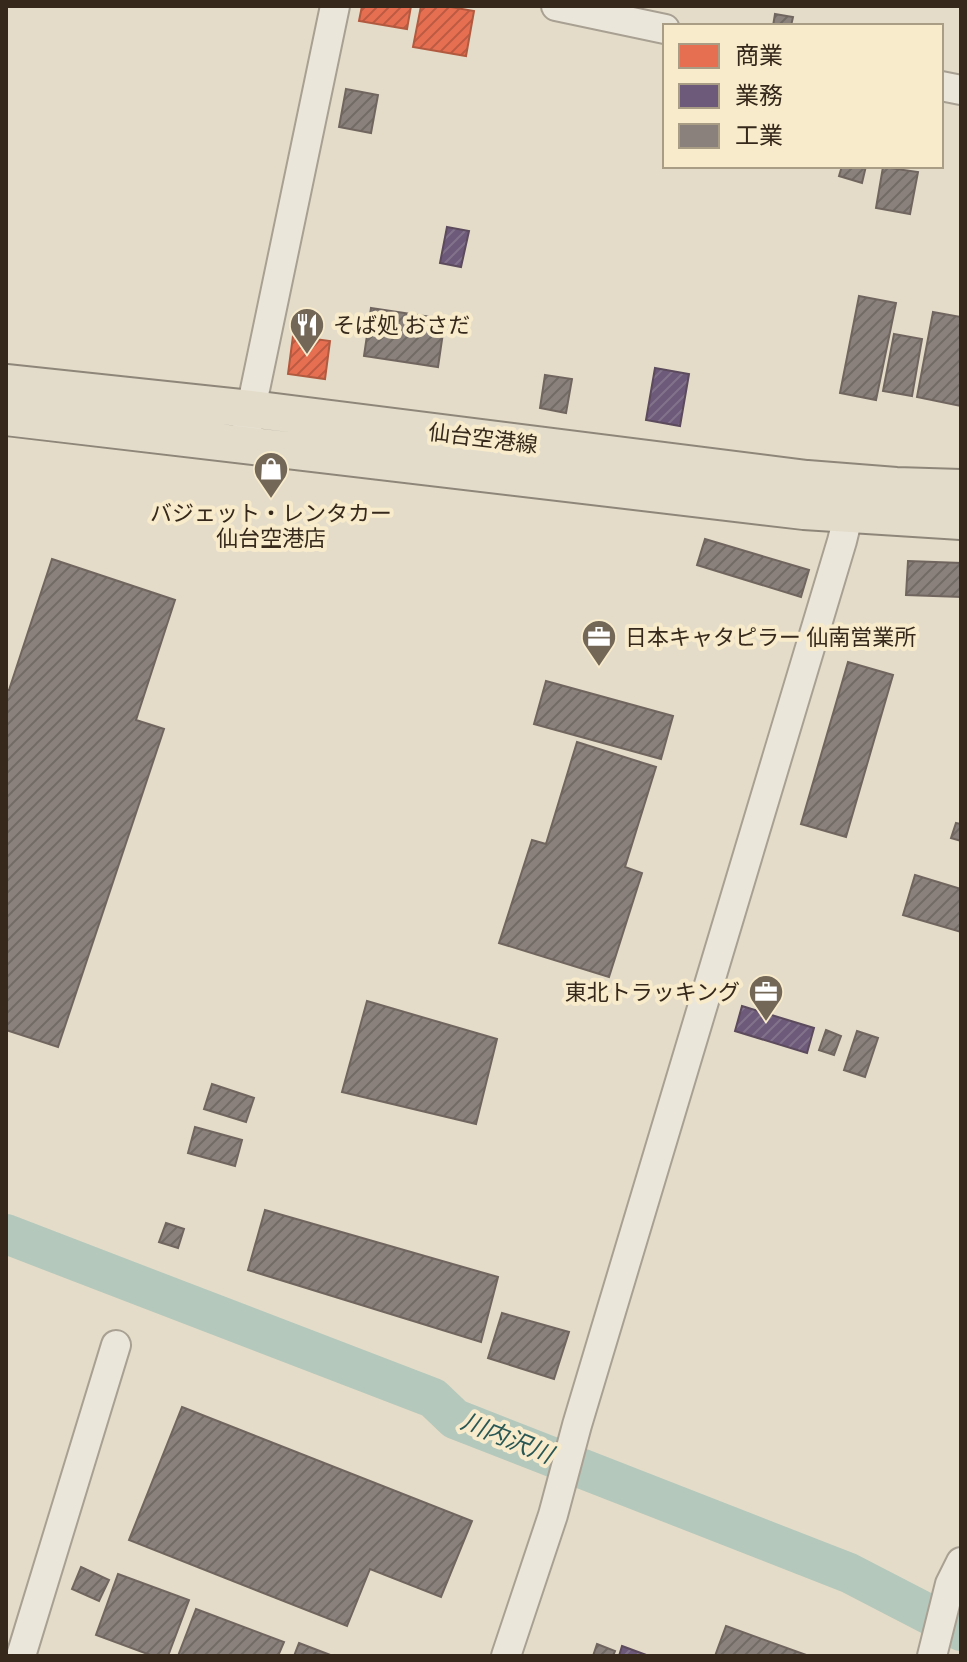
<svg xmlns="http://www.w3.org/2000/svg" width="967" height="1662" viewBox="0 0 967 1662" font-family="'PT Serif','Noto Sans JP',serif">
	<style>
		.shops { fill: url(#shops-hatch); stroke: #b25a40; stroke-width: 2 }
		.offices { fill: url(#offices-hatch); stroke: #5c4a5d; stroke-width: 2 }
		.industry { fill: url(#industry-hatch); stroke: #71665f; stroke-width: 2 }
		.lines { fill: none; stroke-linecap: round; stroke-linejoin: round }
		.river { stroke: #b4c8bc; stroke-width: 40 }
		.minor-casing { stroke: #a8a092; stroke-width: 32 }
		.major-casing { stroke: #8e8679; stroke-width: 40 }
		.minor { stroke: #ebe6da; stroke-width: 28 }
		.major { stroke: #e3dccb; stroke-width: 36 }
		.labels { text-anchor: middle; stroke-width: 8; stroke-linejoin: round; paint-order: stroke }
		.poi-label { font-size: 22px; fill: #36281a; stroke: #f7ebcc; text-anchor: start }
		.street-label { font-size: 22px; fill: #36281a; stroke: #f7ebcc }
		.water-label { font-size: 24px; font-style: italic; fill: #295754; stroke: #f7ebcc }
	</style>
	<defs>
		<pattern id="shops-hatch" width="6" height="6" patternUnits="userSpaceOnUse" patternTransform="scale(2)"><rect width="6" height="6" fill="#e76f51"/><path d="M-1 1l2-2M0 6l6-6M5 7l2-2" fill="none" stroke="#bc5b42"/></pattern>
		<pattern id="offices-hatch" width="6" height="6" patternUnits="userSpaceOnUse" patternTransform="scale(2)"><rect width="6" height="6" fill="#6d597a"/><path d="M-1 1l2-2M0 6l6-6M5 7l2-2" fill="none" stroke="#82728a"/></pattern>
		<pattern id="industry-hatch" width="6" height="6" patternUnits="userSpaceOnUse" patternTransform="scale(2)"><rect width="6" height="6" fill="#8a817c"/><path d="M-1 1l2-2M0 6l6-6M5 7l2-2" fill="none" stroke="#726a65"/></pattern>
	</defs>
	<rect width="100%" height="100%" fill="#e4dcc8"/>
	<path class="shops" d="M362,6H411L407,29L359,21Z
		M421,6H445L474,11L466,56L413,47Z
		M293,336L330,341L325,379L288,374Z"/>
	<path class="offices" d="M447,227L469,231L461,267L440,263Z
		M655,368L689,374L680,426L646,420Z
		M742,1006L814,1028L807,1053L735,1031Z
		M622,1646L649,1656H619Z"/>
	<path class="industry" d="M775,14L793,17L791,26H773Z
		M346,89L378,95L371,133L339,127Z
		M842,166H866L862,183L839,176Z
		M883,167L918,172L910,214L876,208Z
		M859,296L896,303L876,400L840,393Z
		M371,308L445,319L438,367L364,356Z
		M933,312L961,317V406L917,397Z
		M894,334L922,339L912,396L883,391Z
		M545,375L572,379L566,413L540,408Z
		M705,539L809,570L801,597L697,565Z
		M52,559L175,600L136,720L164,729L58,1047L6,1030V690H9Z
		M908,561L961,563V597L906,595Z
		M848,662L893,675L846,837L801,824Z
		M546,681L673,716L661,759L534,724Z
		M577,742L656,767L625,867L642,873L609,977L499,943L532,840L546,844Z
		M956,823L961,824V841L951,838Z
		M915,875L961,889V932L903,915Z
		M367,1001L497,1039L476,1124L342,1092Z
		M826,1030L841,1036L834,1055L819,1050Z
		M857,1031L878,1038L865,1077L844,1070Z
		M212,1084L254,1098L246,1122L204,1109Z
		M195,1127L242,1140L235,1166L188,1153Z
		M265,1210L498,1277L481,1342L248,1270Z
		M166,1223L184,1229L178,1248L159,1242Z
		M502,1313L569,1332L554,1379L488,1358Z
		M182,1407L472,1521L441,1597L370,1569L347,1626L129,1540Z
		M81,1567L109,1580L99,1601L72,1589Z
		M118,1574L189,1600L168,1656H153L96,1635Z
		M196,1609L284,1642L278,1656H178Z
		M726,1626L809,1656H715Z
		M299,1643L333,1656H294Z
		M597,1644L615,1651L613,1656H593Z"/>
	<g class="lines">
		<path class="river" d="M6,1234L433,1398L455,1419L849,1573L961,1631"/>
		<defs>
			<path id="minor" d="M556,6L665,29
				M941,86L961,90
				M247,428L335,6
				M21,1656L116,1345
				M506,1656L553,1515L577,1425L842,541L853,496
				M932,1656L950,1584L961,1562"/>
			<path id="major" d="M6,383L250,409L807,479L896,486L961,488
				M6,417L804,511L961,521"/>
		</defs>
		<use href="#minor" class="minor-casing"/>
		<use href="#major" class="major-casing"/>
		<use href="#minor" class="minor"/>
		<use href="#major" class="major"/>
	</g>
	<defs>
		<symbol id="restaurant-pin" viewBox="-11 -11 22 30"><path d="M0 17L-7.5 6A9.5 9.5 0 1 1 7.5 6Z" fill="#736757" stroke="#f7ebcc"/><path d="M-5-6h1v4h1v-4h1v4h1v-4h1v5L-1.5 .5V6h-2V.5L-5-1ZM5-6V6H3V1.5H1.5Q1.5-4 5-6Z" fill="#fff"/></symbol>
		<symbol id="shop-pin" viewBox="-11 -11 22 30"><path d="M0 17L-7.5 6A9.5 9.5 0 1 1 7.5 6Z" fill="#736757" stroke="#f7ebcc"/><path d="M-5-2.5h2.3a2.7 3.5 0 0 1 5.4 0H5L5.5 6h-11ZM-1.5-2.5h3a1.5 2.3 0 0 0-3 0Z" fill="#fff"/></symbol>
		<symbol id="office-pin" viewBox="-11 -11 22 30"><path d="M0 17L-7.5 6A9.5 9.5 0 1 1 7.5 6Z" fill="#736757" stroke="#f7ebcc"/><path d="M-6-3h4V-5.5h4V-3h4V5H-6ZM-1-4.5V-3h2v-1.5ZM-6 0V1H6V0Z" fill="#fff"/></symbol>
	</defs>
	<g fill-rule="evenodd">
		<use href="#restaurant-pin" x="287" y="305" width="40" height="54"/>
		<use href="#shop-pin" x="251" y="449" width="40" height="54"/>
		<use href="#office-pin" x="579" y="617" width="40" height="54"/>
		<use href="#office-pin" x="746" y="972" width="40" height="54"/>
	</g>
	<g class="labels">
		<g class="poi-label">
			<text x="333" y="333">そば処 おさだ</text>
			<text x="271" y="521" text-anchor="middle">バジェット・レンタカー<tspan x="271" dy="25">仙台空港店</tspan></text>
			<text x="625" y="645">日本キャタピラー 仙南営業所</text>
			<text x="740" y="1000" text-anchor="end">東北トラッキング</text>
		</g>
		<g class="street-label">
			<text transform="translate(483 438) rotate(7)" y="8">仙台空港線</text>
		</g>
		<g class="water-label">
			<text transform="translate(507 1438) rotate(22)" y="8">川内沢川</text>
		</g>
	</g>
	<rect width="967" height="1662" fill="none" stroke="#36281a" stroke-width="16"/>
	<rect x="663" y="24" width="280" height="144" fill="#f7ebcc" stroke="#aa9d85" stroke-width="2"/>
	<rect x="679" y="44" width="40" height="24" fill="#e76f51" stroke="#aa9d85" stroke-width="2"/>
	<text x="735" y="64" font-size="24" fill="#36281a">商業</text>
	<rect x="679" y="84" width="40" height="24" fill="#6d597a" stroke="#aa9d85" stroke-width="2"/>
	<text x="735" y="104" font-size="24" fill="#36281a">業務</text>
	<rect x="679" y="124" width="40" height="24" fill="#8a817c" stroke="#aa9d85" stroke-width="2"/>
	<text x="735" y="144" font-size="24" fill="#36281a">工業</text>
</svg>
